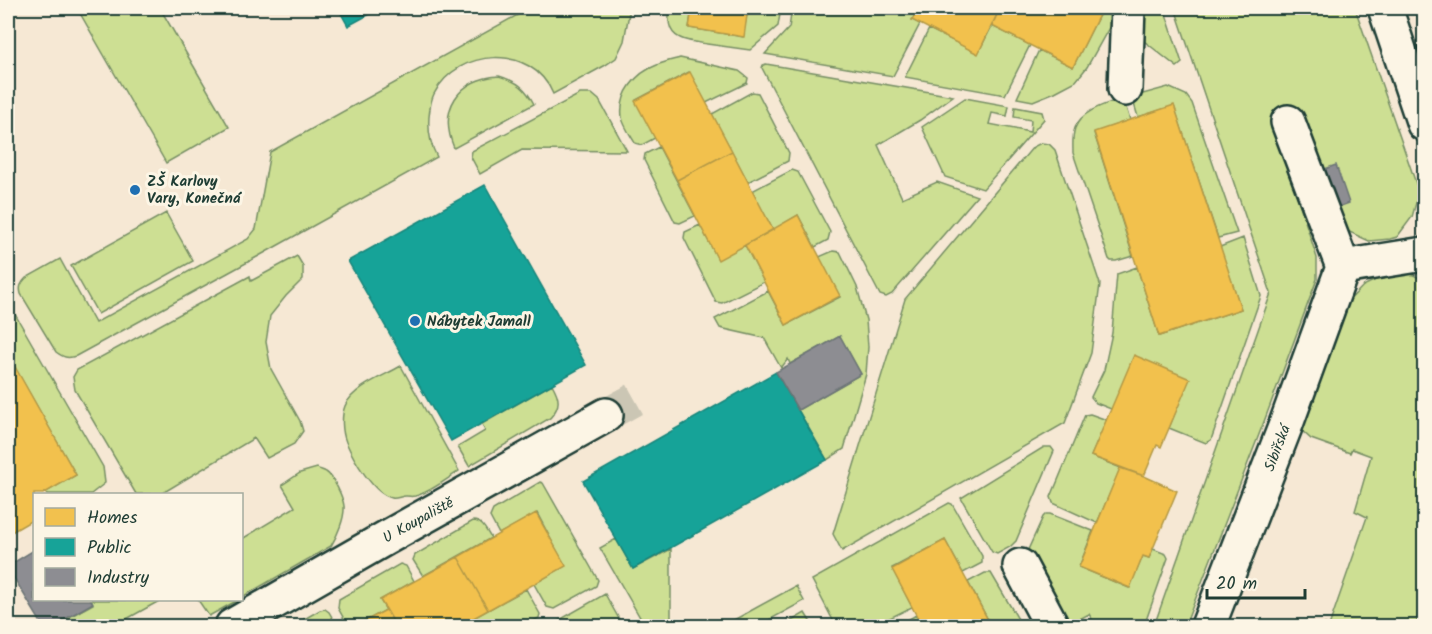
<svg xmlns="http://www.w3.org/2000/svg" width="1432" height="634" viewBox="0 0 1432 634" font-family="Kalam,sans-serif">
	<style>
		.green { fill: #cddf93; stroke: #768e64; stroke-width: 1.5 }
		.homes { fill: #f2c14e; stroke: #b39946; stroke-width: 1.5 }
		.public { fill: #17a398; stroke: #19847a; stroke-width: 1.5 }
		.industry { fill: #8d8d92; stroke: #6c7576; stroke-width: 1.5 }
		.lines { fill: none; stroke-linecap: round; stroke-linejoin: round }
		.minor-tunnel { stroke: #cbc6b4; stroke-width: 33; stroke-dasharray: 33 16; stroke-linecap: butt }
		.minor-casing { stroke: #1f3d34; stroke-width: 38 }
		.minor { stroke: #fcf5e5; stroke-width: 33 }
		.poi-dot { fill: #1f6fb2; stroke: #fcf5e5; stroke-width: 2 }
		.labels { text-anchor: middle; stroke-width: 6; stroke-linejoin: round; paint-order: stroke }
		.poi-label { font-size: 15px; font-weight: bold; fill: #1f3d34; stroke: #fcf5e5; text-anchor: start }
		.street-label { font-size: 15px; fill: #1f3d34; stroke: #fcf5e5 }
	</style>
	<rect width="100%" height="100%" fill="#f6e8d4"/>
	<filter id="ink" filterUnits="userSpaceOnUse"><feTurbulence type="fractalNoise" baseFrequency=".0167" numOctaves="2"/><feDisplacementMap in="SourceGraphic" scale="12" xChannelSelector="R" yChannelSelector="G"/><feConvolveMatrix kernelMatrix="1 2 1 2 8 2 1 2 1" color-interpolation-filters="sRGB"/></filter>
	<g filter="url(#ink)">
		<path class="green" d="M77,8H160L229,127L166,163Z
			M530,8H630L624,41L616,58L604,66L553,94C532,43 457,48 434,94C430,102 430,109 429,117C428,131 430,144 437,157L257,257L76,356C67,359 63,357 56,352L21,294C19,287 21,283 26,278L60,259L95,323L248,239L256,229L270,152Z
			M670,8H692L689,28L743,37L748,8H781L778,26L750,50C736,48 722,46 707,44C682,40 664,39 670,8Z
			M792,8H900L915,15L912,20L920,24L893,76L765,54L789,28Z
			M1090,8H1111V24L1087,67L1076,81L1055,92L1033,101L1017,98L1039,50L1073,67L1100,13Z
			M1140,8H1164L1182,63L1177,67L1139,37Z
			M1175,8H1355L1419,192L1412,217L1397,237L1390,239L1369,241L1343,229L1273,122L1317,258V279L1265,419L1185,626H1154L1271,293Z
			M1415,8H1424V36Z
			M992,26L1030,45L1005,95L905,77L929,29L978,53Z
			M680,58L739,71L748,78L747,83L706,103L689,72L636,100L655,138L642,145L635,143C631,136 623,125 622,117C619,93 636,73 657,65C664,62 673,60 680,58Z
			M766,64L953,96L920,120L878,145L902,198L937,182L977,196L892,294L886,297L880,295L762,68L763,65Z
			M499,76C518,82 525,87 534,104L454,148C438,109 458,79 499,76Z
			M1168,87L1186,95L1192,103L1237,233L1218,238L1174,106L1138,117L1132,97Z
			M752,92L758,93L789,153L788,161L748,182L712,114Z
			M580,94H592L599,100L627,151L522,150L480,174L471,157L472,151Z
			M965,98L1009,106L1007,116L992,113L989,124L1030,132L1031,120L1014,117L1015,107L1042,112L1044,119L983,189L945,177L922,127Z
			M1123,98L1130,120L1094,133L1133,256L1116,261H1111L1109,259L1073,153C1073,145 1072,136 1075,128C1082,110 1106,104 1123,98Z
			M1041,143L1049,144L1055,150L1100,284L1091,353L1065,423L842,551L833,534L905,299L1033,147Z
			M659,147L695,216L680,223L675,222L644,160L645,154Z
			M792,170L798,172L830,232L828,240L815,247L798,215L773,230L752,191Z
			M166,213L193,261L98,314L71,266Z
			M700,225L718,259L745,245L764,282L722,303L716,302L684,238L685,232Z
			M1243,238L1261,296L1211,440L1206,443L1169,428L1189,379L1111,409L1096,403L1091,397L1104,370L1112,333L1117,274L1137,267L1159,336L1241,309L1220,247Z
			M833,251L840,252L857,287L866,320L868,347L866,374L844,449L827,460L798,410L861,374L840,336L790,364L788,359L781,368L764,338L720,328L715,319L768,291L786,325L840,297L819,257Z
			M297,256L303,266V279L286,296L270,316L266,342L271,369L300,421L303,431L294,444L267,458L254,438L161,494H136L75,390L73,377L77,370L250,276L251,281Z
			M1409,273L1424,280V584L1416,626H1324L1325,624L1329,626L1367,517L1355,511L1371,456L1352,449L1350,453L1311,439L1300,429L1341,309L1363,286L1384,276Z
			M8,302L103,467L105,483L91,494H47L46,492L76,475L14,366L8,369Z
			M401,366L459,471C447,479 429,493 415,496C409,497 412,496 406,496C401,496 396,499 392,498C374,495 353,458 346,442C342,432 341,416 345,406C353,387 384,376 401,366Z
			M552,384C560,398 561,406 550,418L469,466L458,447L485,431L482,424Z
			M1090,414L1107,420L1091,456L1121,468L1097,523L1053,503L1051,497L1085,415Z
			M1044,447H1051L1054,451L1016,541L1010,547L997,554L992,552L961,498Z
			M317,468C320,470 323,470 326,472C333,476 343,497 344,506C345,518 337,536 331,546L242,597V539L295,507L282,485L300,473Z
			M540,482L543,483L598,580L596,586L554,609L547,607L534,584L565,566L537,513L499,534L490,517L493,510Z
			M949,503L952,504L982,556V563L963,573L945,540L892,568L912,607L874,626H836L812,580Z
			M1046,514H1050L1093,531L1079,567L1129,588L1143,556L1149,558L1153,549L1166,554L1168,558L1144,626H1096L1089,614L1074,622H1067L1027,552L1043,517Z
			M473,521C483,521 486,531 491,538L423,576L413,560L415,555Z
			M616,539L633,569L671,549V625L669,626H645L600,548Z
			M400,564L406,566L414,581L380,600L386,610L356,626H348L338,608L339,599Z
			M985,573H991L1022,626H976L988,620L968,582Z
			M796,586L804,601L758,626H723Z
			M526,589L540,614L539,618L524,626H459Z
			M605,594L623,626H549Z
			M91,600H161L114,626H53L93,604Z
			M198,600H238L209,616Z
			M325,609L329,612L337,626H292L320,610Z
			M805,613L813,626H790L788,623Z
			M916,615L922,626H897Z"/>
		<path class="homes" d="M692,8H748L744,37L689,28Z
			M900,8H1000L978,54L912,20L915,15Z
			M1000,8H1090L1100,13L1073,67L992,26Z
			M690,72L732,151L677,180L635,101Z
			M1174,105L1241,309L1159,336L1094,132Z
			M732,151L773,230L718,260L677,180Z
			M798,215L840,296L786,325L745,245Z
			M1134,355L1190,379L1161,447L1157,445L1144,476L1091,456Z
			M14,365L76,475L43,494H34V519L10,533L8,530V369Z
			M1120,468L1144,476L1177,491L1149,558L1143,556L1130,588L1079,567Z
			M536,513L566,566L488,610L458,557Z
			M945,540L988,620L975,626H922L892,569Z
			M458,557L488,610L459,626H396L380,600Z
			M386,609L396,626H356L386,610Z"/>
		<path class="public" d="M338,8H381L348,26Z
			M485,185L586,365L451,441L348,261Z
			M776,372L827,460L633,569L583,481Z"/>
		<path class="industry" d="M1336,165L1349,203L1330,210L1322,170Z
			M840,336L861,374L798,410L776,372Z
			M34,550V600H91L93,603L53,626H43L8,568V566Z"/>
		<g class="lines">
			<path class="minor-tunnel" d="M606,415L648,392"/>
			<defs>
				<path id="minor" d="M1385,8L1424,124
					M1125,89L1128,8
					M1288,122L1343,267
					M1020,566L1052,626
					M232,626L384,539L606,415
					M1208,626L1285,427L1343,267L1424,254"/>
			</defs>
			<use href="#minor" class="minor-casing"/>
			<use href="#minor" class="minor"/>
		</g>
	</g>
	<g class="poi-dot">
		<circle cx="135" cy="190" r="6"/>
		<circle cx="415" cy="321" r="6"/>
	</g>
	<g class="labels">
		<g class="poi-label">
			<text x="147" y="186">ZŠ Karlovy<tspan x="147" dy="17">Vary, Konečná</tspan></text>
			<text x="427" y="326">Nábytek Jamall</text>
		</g>
		<g class="street-label">
			<text transform="translate(1277 448) rotate(-69)" y="5">Sibiřská</text>
			<text transform="translate(418 520) rotate(-29)" y="5">U Koupaliště</text>
		</g>
	</g>
	<rect width="1432" height="634" fill="none" stroke="#fcf5e5" stroke-width="30"/>
	<rect x="15" y="15" width="1402" height="604" fill="none" stroke="#1f3d34" stroke-width="2" filter="url(#ink)"/>
	<rect x="33" y="493" width="210" height="108" fill="#fcf5e5" stroke="#a4ab9e" stroke-width="1.5"/>
	<rect x="45" y="508" width="30" height="18" fill="#f2c14e" stroke="#a4ab9e" stroke-width="1.5"/>
	<text x="87" y="523" font-size="18" fill="#1f3d34">Homes</text>
	<rect x="45" y="538" width="30" height="18" fill="#17a398" stroke="#a4ab9e" stroke-width="1.5"/>
	<text x="87" y="553" font-size="18" fill="#1f3d34">Public</text>
	<rect x="45" y="568" width="30" height="18" fill="#8d8d92" stroke="#a4ab9e" stroke-width="1.5"/>
	<text x="87" y="583" font-size="18" fill="#1f3d34">Industry</text>
	<path d="M1207 589v9h98v-9" fill="none" stroke="#1f3d34" stroke-width="3"/>
	<text x="1216" y="589" font-size="18" fill="#1f3d34" stroke="#fcf5e5" stroke-width="4.5" paint-order="stroke">20 m</text>
</svg>
